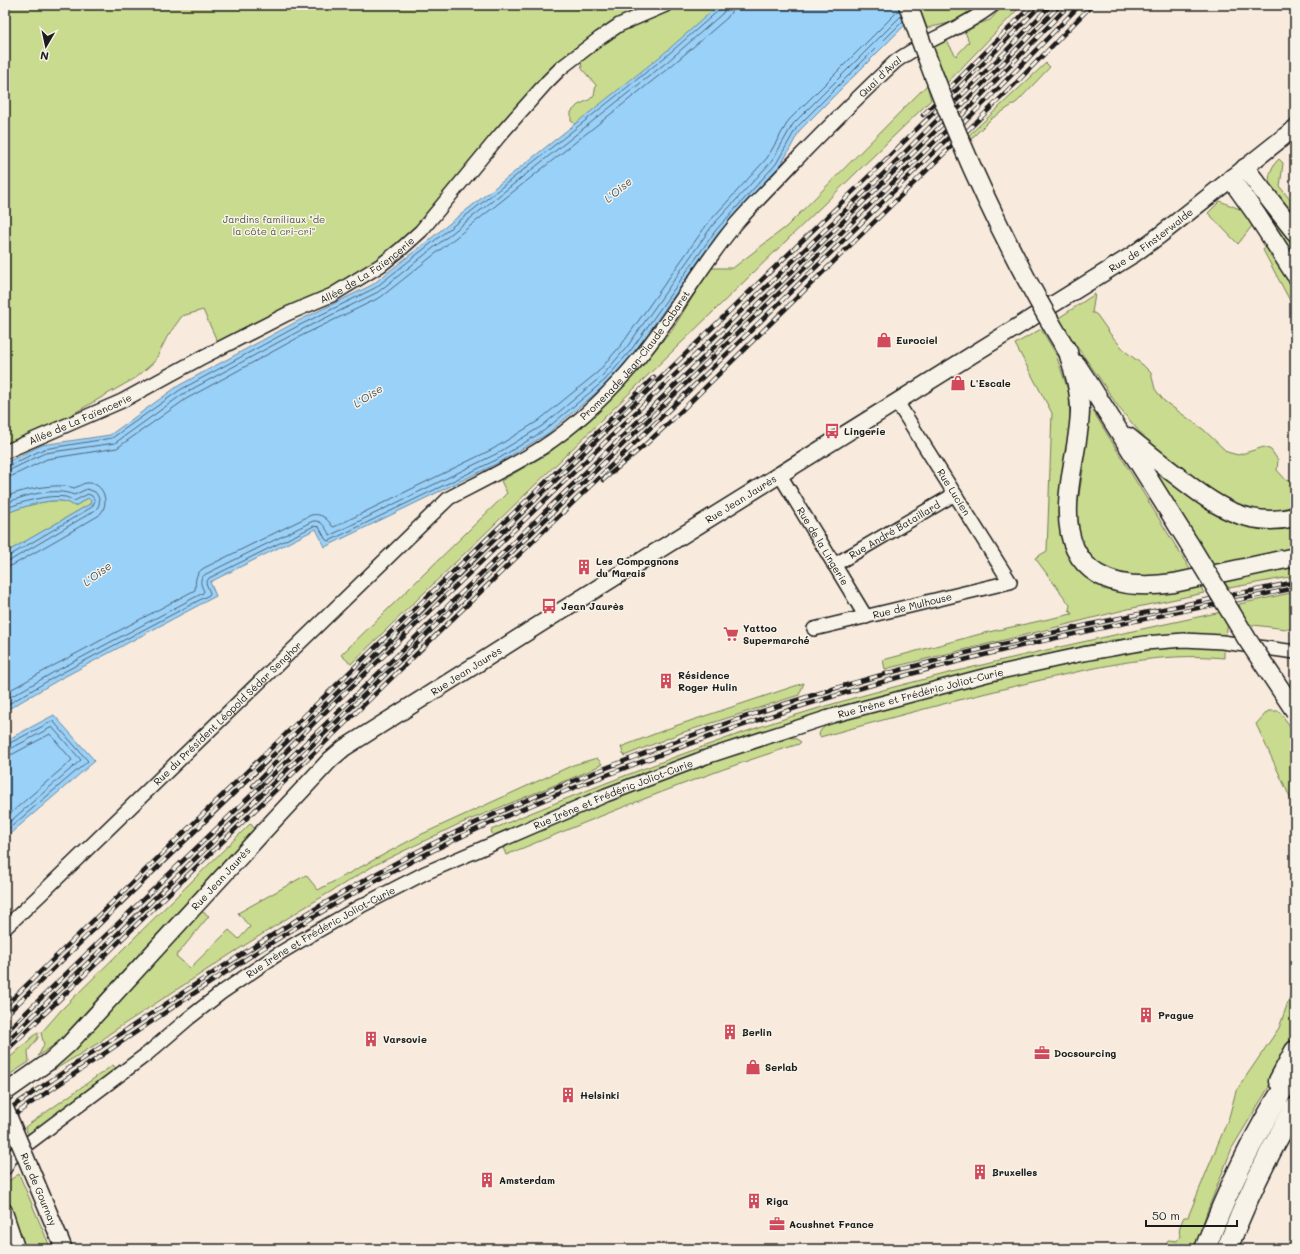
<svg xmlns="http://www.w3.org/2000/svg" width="1300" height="1254" viewBox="0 0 1300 1254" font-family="Mali,sans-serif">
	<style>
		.green { fill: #c9db8f; stroke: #727c56 }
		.water { fill: #9ad1f9; stroke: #6889a1 }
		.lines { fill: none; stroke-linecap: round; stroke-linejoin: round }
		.shore { stroke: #4e6474; stroke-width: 1 }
		.minor-casing { stroke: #1c1c1c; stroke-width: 16 }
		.tertiary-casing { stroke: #1c1c1c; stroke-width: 19 }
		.secondary-casing { stroke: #1c1c1c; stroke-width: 21 }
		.primary-casing { stroke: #1c1c1c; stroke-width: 23 }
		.minor { stroke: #f7f3e8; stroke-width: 13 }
		.tertiary { stroke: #f7f3e8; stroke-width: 16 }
		.secondary { stroke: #f7f3e8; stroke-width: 18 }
		.primary { stroke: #f7f3e8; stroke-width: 20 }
		.rail-casing { stroke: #1c1c1c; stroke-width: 4.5 }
		.rail { stroke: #f7f3e8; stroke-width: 3; stroke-dasharray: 9; stroke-linecap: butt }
		.tertiary-bridge-casing { stroke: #1c1c1c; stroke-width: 19; stroke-linecap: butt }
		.secondary-bridge-casing { stroke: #1c1c1c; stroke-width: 21; stroke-linecap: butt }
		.tertiary-bridge { stroke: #f7f3e8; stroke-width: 16 }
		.secondary-bridge { stroke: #f7f3e8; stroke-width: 18 }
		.labels { text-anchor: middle; stroke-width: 3; stroke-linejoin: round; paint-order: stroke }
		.street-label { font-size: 10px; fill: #1c1c1c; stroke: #f7f3e8 }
		.park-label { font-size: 10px; fill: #50553e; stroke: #f7f3e8 }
		.poi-label { font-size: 10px; font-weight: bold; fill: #1c1c1c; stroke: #f7f3e8; text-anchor: start }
		.water-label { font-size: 11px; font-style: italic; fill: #42525e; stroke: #f7f3e8 }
	</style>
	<rect width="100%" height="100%" fill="#f8eadc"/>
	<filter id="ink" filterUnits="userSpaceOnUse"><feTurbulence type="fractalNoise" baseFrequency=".025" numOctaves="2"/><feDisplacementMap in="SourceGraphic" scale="8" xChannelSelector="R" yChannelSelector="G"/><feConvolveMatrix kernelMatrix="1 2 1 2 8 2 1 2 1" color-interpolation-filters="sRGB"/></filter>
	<g filter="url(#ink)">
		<path class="green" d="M5,5H649L612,22L441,197L403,242L362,271L310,300L218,343L203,310L182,316L167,337L155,361L137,377L64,419L5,445Z
			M687,5H737L578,126L571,121V112L578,105L589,100L594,95L596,85L582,69L581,60L600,38L655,16Z
			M925,5H978L954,22L927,28L920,10Z
			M1004,5H1022L946,84L932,45L945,38L956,56L969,42L964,29L990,20Z
			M1046,63L1050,67L1017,102L991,119L969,141L967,137Z
			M927,85L931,100L351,664L341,655L507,493L501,481L549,453L609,398L671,332L710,268H733L786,227Z
			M1279,159L1283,163L1280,187L1295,206V219C1290,212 1269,189 1269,182C1269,173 1273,164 1279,159Z
			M1220,201L1242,210L1255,222L1238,244L1208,213Z
			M1261,202L1263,203L1295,243V259L1260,205Z
			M1267,245L1295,293V310L1263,250Z
			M1095,294L1092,313H1094L1097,315L1111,335L1126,352L1143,365L1151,373L1155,389L1164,401L1204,430L1227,452L1238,455L1264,447L1271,450L1278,460L1277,470L1286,480L1295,482V505L1290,507L1276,510L1260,511L1241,505L1202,487L1155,450L1119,408L1098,376L1057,319Z
			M1041,329L1055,352L1069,393L1070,421L1058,513L1064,548L1073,561L1090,579L1101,586L1102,589C1136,596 1166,589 1199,584L1204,593L1128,609L1037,632L885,669L883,660L984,633L1072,614L1069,610L1070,605L1035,558L1047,551L1052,413L1015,344Z
			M1093,411L1191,571L1169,575L1134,578L1106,571L1096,562L1084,546L1080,537L1078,524L1077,507L1083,470L1087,413Z
			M1152,466C1198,503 1231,538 1295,525V548L1214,567L1198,539L1150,467Z
			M88,498L91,501L90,504L5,553V514C18,508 52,497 66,502C69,502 72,505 75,506Z
			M1295,566V576L1229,588L1223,580Z
			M1295,592V630L1228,622L1226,636L1174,635L1112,640L1028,659L841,706L724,744L664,766L493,837L491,830C533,811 576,795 619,778C695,749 771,721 850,699C978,663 1110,636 1240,608L1239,604Z
			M1189,645L1224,647V658C1159,652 1103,666 1041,680C967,697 894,717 820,737L819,734L821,730L829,723L1018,673L1113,653Z
			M804,683L799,695L681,733L624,756L621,747L675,726Z
			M1268,711H1279L1290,726L1295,737V808L1256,724Z
			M784,737L795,738L801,742L799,744C699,775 603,815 506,855L502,845L656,781Z
			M597,758L602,764L589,771L457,825L375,865L302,909L231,954L109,1034L100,1042L54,1070L73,1051L201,911L209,916L176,956L190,968L229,930L239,939L250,927L238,913L306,875L318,890L420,835L573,765Z
			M251,823L254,829L57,1043L38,1056L44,1045L41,1033L62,1009Z
			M1295,982V1026L1278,1072L1232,1148L1207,1212L1195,1249H1165L1168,1240L1177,1241L1180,1236C1178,1229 1181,1223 1184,1217H1188L1229,1117L1236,1091L1279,1028Z
			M38,1032V1038L28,1051L29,1062L9,1075L5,1077V1062Z
			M113,1065L117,1069L29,1136L25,1127Z
			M19,1174L51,1249H25C16,1230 7,1203 7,1182Z"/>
		<path class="water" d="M719,5H925L800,130L780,167L719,232L634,353L608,383L547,434L500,462L325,547L316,529L210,582L216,596L60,679L5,711V553L90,504L91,501L88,498L75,506C72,505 69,502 66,502C52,497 18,508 5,514V463L42,445L110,435L178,386L296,322L372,285L662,55Z
			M54,715L95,761L5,838V741Z"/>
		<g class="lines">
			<path class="shore" d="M5,466H8L44,449L112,438L180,390L298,326L375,288L664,58L719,10L721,5
				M5,471L10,470L45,453L115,443L183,394L301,330L378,292L667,62L723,13L725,9L726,5
				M5,477L12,476L47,459L117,448L186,399L303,335L381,297L671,66L727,18L731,12L732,5
				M5,497C21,490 57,482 74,488C78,487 81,484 86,483C105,481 111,506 98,516L13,565L5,567
				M5,504C23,495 56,487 74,495L87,489L95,492C101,499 101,506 94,511L11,560L5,561
				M5,509C20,502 49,494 66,497C69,498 72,500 74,501L88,494L92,496L95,501L92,507L9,556H5
				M5,693L53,666L195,590C196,581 194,574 204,568L311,515C321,513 327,518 332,526L334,527L493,449L538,421L598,372L622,344L708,223L767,158L789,120L899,10
				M5,700L56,671L203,593L204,591C200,584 199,578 206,574L313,521C322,520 325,527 329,534L331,535L496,454L542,426L602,376L627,347L712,226L772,161L793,124L901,16
				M5,706L58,675L209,595L210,593L206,583L209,578L314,526L319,527L326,540L329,541L498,459L545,430L605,380L631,350L716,230L776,164L797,127L903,21
				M5,744H8L53,721L88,761L5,832
				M5,749H10L52,727L81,760L5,826
				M5,755L13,754L50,734L72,760L5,818"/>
			<defs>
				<g id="minor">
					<path id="s1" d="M5,452L122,401L199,359L287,314L332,295L381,265L401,249L421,231L500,135L547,82L561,68L600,38L619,25L666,5"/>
					<path id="s2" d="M780,475L866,617"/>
					<path id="s3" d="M834,565L955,494"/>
					<path id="s4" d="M814,629L1010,582L897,402"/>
					<path id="s5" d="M5,928L41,894L449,498C480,482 513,466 543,447C575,426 603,399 628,371C668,326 697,271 735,225C754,203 776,182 796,160C828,127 861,94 895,62C925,39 963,29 993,5"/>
					<path id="s6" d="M5,1168L9,1160L18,1151L147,1054L189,1018L221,993L275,956L300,941L361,906L425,873L606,795L706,757L832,716L987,675L1083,654L1145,643L1184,640L1222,642L1295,652"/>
					<path d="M5,1210L18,1249"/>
				</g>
				<g id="tertiary">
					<path id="s7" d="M6,1092L50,1061L68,1045L275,819L330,760L344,748L556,614L1134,254L1160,235L1295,128"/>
				</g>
				<path id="secondary" d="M1245,168L1295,232
					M1231,179L1256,214L1295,274
					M1068,352C1074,372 1080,391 1080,411C1079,443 1069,473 1068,505C1065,575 1113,592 1174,583L1295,557
					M1076,364L1090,385L1190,545
					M1128,437C1144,450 1160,463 1176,475C1213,504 1246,529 1295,517"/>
				<path id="primary" d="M1279,1081L1295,1051
					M1205,1249C1229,1186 1258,1126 1295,1071
					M1227,1249C1246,1200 1268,1153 1295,1108"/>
			</defs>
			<use href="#minor" class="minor-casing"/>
			<use href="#tertiary" class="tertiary-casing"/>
			<use href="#secondary" class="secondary-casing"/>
			<use href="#primary" class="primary-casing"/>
			<use href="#minor" class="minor"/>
			<use href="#tertiary" class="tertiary"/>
			<use href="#secondary" class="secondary"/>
			<use href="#primary" class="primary"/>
			<defs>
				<path id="rail" d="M923,115L1032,5
					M603,480L646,444L671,421L1017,82L1092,5
					M253,786L313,724L884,173L1006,51L1051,5
					M5,1006L654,377
					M5,1016C239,787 474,559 709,331C820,223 933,116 1041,5
					M5,1033L166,877L388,664L772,291L958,109L1060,5
					M5,1043L840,234L963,114L1069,5
					M5,1052L769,313L988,99L1080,5
					M5,1112C21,1101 36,1090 52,1080C89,1054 127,1030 164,1005C256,944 350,884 450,835C513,804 579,778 645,753C734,719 823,690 915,666C1040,633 1168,608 1295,582
					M5,1122L28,1105C163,1015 295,919 440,847C496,819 554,795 612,773C724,729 839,692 956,662C1068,633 1182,612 1295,588"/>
			</defs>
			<use href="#rail" class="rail-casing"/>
			<use href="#rail" class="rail"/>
			<defs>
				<g id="tertiary-bridge">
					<path id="s8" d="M5,1108L64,1249"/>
				</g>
				<path id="secondary-bridge" d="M908,5C950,126 1002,243 1068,352
					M1190,545L1247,639L1295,711"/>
			</defs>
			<use href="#tertiary-bridge" class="tertiary-bridge-casing"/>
			<use href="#secondary-bridge" class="secondary-bridge-casing"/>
			<use href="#tertiary-bridge" class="tertiary-bridge"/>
			<use href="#secondary-bridge" class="secondary-bridge"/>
		</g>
	</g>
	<defs>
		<symbol id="shop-bare" viewBox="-9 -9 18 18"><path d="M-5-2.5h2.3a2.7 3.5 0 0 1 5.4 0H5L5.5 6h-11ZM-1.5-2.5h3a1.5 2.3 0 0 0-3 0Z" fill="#d1495b" stroke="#f7f3e8" stroke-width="2.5" paint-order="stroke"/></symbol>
		<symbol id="bus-bare" viewBox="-9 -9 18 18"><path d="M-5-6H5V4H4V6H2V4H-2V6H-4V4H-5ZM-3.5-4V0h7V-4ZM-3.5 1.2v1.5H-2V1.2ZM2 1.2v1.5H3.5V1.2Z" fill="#d1495b" stroke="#f7f3e8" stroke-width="2.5" paint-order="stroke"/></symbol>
		<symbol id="building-bare" viewBox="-9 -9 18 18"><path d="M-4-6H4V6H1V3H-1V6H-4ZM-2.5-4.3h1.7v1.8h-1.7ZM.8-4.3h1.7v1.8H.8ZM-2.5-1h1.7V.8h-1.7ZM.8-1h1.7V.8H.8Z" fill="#d1495b" stroke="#f7f3e8" stroke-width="2.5" paint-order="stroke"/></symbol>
		<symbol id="supermarket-bare" viewBox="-9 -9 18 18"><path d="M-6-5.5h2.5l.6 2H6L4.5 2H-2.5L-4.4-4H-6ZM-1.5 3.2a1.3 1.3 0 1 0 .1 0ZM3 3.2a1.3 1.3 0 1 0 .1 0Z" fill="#d1495b" stroke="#f7f3e8" stroke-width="2.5" paint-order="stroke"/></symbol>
		<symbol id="office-bare" viewBox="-9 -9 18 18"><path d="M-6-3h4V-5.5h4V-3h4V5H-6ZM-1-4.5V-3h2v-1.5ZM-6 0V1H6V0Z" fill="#d1495b" stroke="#f7f3e8" stroke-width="2.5" paint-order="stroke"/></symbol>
	</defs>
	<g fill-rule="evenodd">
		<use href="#shop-bare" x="873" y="329" width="22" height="22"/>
		<use href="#shop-bare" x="947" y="372" width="22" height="22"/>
		<use href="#bus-bare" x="821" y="420" width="22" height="22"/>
		<use href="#building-bare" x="573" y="556" width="22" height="22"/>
		<use href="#bus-bare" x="538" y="595" width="22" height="22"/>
		<use href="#supermarket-bare" x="720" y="623" width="22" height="22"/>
		<use href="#building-bare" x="655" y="670" width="22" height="22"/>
		<use href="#building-bare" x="1135" y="1004" width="22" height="22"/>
		<use href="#building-bare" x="719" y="1021" width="22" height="22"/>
		<use href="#building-bare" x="360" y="1028" width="22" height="22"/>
		<use href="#office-bare" x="1031" y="1042" width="22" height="22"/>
		<use href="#shop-bare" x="742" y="1056" width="22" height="22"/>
		<use href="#building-bare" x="557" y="1084" width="22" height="22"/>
		<use href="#building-bare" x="969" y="1161" width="22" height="22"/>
		<use href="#building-bare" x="476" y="1169" width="22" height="22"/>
		<use href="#building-bare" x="743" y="1190" width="22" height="22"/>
		<use href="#office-bare" x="766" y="1213" width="22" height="22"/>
	</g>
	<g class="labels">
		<g class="street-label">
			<text dy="4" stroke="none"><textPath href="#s5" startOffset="1228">Quai d'Aval</textPath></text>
			<text dy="4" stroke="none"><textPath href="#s7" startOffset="1437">Rue de Finsterwalde</textPath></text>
			<text dy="4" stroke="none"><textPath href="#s1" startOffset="406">Allée de La Faïencerie</textPath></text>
			<text dy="4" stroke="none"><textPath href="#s5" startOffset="856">Promenade Jean-Claude Cabaret</textPath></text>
			<text dy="4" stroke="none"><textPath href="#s1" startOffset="82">Allée de La Faïencerie</textPath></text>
			<text transform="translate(954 492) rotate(58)" y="4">Rue Lucien</text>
			<text dy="4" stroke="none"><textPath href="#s7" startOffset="952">Rue Jean Jaurès</textPath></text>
			<text dy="4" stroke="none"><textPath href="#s3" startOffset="70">Rue André Bataillard</textPath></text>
			<text dy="4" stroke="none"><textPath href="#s2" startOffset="83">Rue de la Lingerie</textPath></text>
			<text dy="4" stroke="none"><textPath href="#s4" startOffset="101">Rue de Mulhouse</textPath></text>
			<text dy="4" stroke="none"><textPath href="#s7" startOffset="628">Rue Jean Jaurès</textPath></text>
			<text dy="4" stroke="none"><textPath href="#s6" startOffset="1044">Rue Irène et Frédéric Joliot-Curie</textPath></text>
			<text dy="4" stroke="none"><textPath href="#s5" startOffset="309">Rue du Président Léopold Sédar Senghor</textPath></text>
			<text dy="4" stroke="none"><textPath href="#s6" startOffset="720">Rue Irène et Frédéric Joliot-Curie</textPath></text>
			<text dy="4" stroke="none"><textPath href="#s7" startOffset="304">Rue Jean Jaurès</textPath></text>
			<text dy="4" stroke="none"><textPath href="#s6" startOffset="396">Rue Irène et Frédéric Joliot-Curie</textPath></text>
			<text dy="4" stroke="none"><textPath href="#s8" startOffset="88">Rue de Gournay</textPath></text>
		</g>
		<g class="park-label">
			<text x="274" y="223">Jardins familiaux "de<tspan x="274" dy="12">la côte à cri-cri"</tspan></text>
		</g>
		<g class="poi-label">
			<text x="896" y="344">Eurociel</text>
			<text x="970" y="387">L'Escale</text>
			<text x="844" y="435">Lingerie</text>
			<text x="596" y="565">Les Compagnons<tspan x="596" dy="12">du Marais</tspan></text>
			<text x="561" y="610">Jean Jaurès</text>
			<text x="743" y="632">Yattoo<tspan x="743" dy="12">Supermarché</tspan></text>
			<text x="678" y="679">Résidence<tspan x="678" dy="12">Roger Hulin</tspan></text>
			<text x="1158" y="1019">Prague</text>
			<text x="742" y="1036">Berlin</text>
			<text x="383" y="1043">Varsovie</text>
			<text x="1054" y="1057">Docsourcing</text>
			<text x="765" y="1071">Serlab</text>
			<text x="580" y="1099">Helsinki</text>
			<text x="992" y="1176">Bruxelles</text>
			<text x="499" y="1184">Amsterdam</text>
			<text x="766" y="1205">Riga</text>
			<text x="789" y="1228">Acushnet France</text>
		</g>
		<g class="water-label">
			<text transform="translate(618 190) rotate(-40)" y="4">L'Oise</text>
			<text transform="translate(368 396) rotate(-33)" y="4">L'Oise</text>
			<text transform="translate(97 574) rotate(-37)" y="4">L'Oise</text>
		</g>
	</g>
	<rect width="1300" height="1254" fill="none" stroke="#f7f3e8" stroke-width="20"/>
	<rect x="10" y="10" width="1280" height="1234" fill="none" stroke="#1c1c1c" stroke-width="1.5" filter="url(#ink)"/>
	<g transform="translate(46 46) rotate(189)" stroke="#f7f3e8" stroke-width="3" paint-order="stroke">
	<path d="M0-3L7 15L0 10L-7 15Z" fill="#1c1c1c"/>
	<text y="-6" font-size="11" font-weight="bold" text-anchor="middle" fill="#1c1c1c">N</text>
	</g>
	<path d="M1146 1220v6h91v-6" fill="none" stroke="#1c1c1c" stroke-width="2"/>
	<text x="1152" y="1220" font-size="12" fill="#1c1c1c" stroke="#f7f3e8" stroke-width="3" paint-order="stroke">50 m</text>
</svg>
